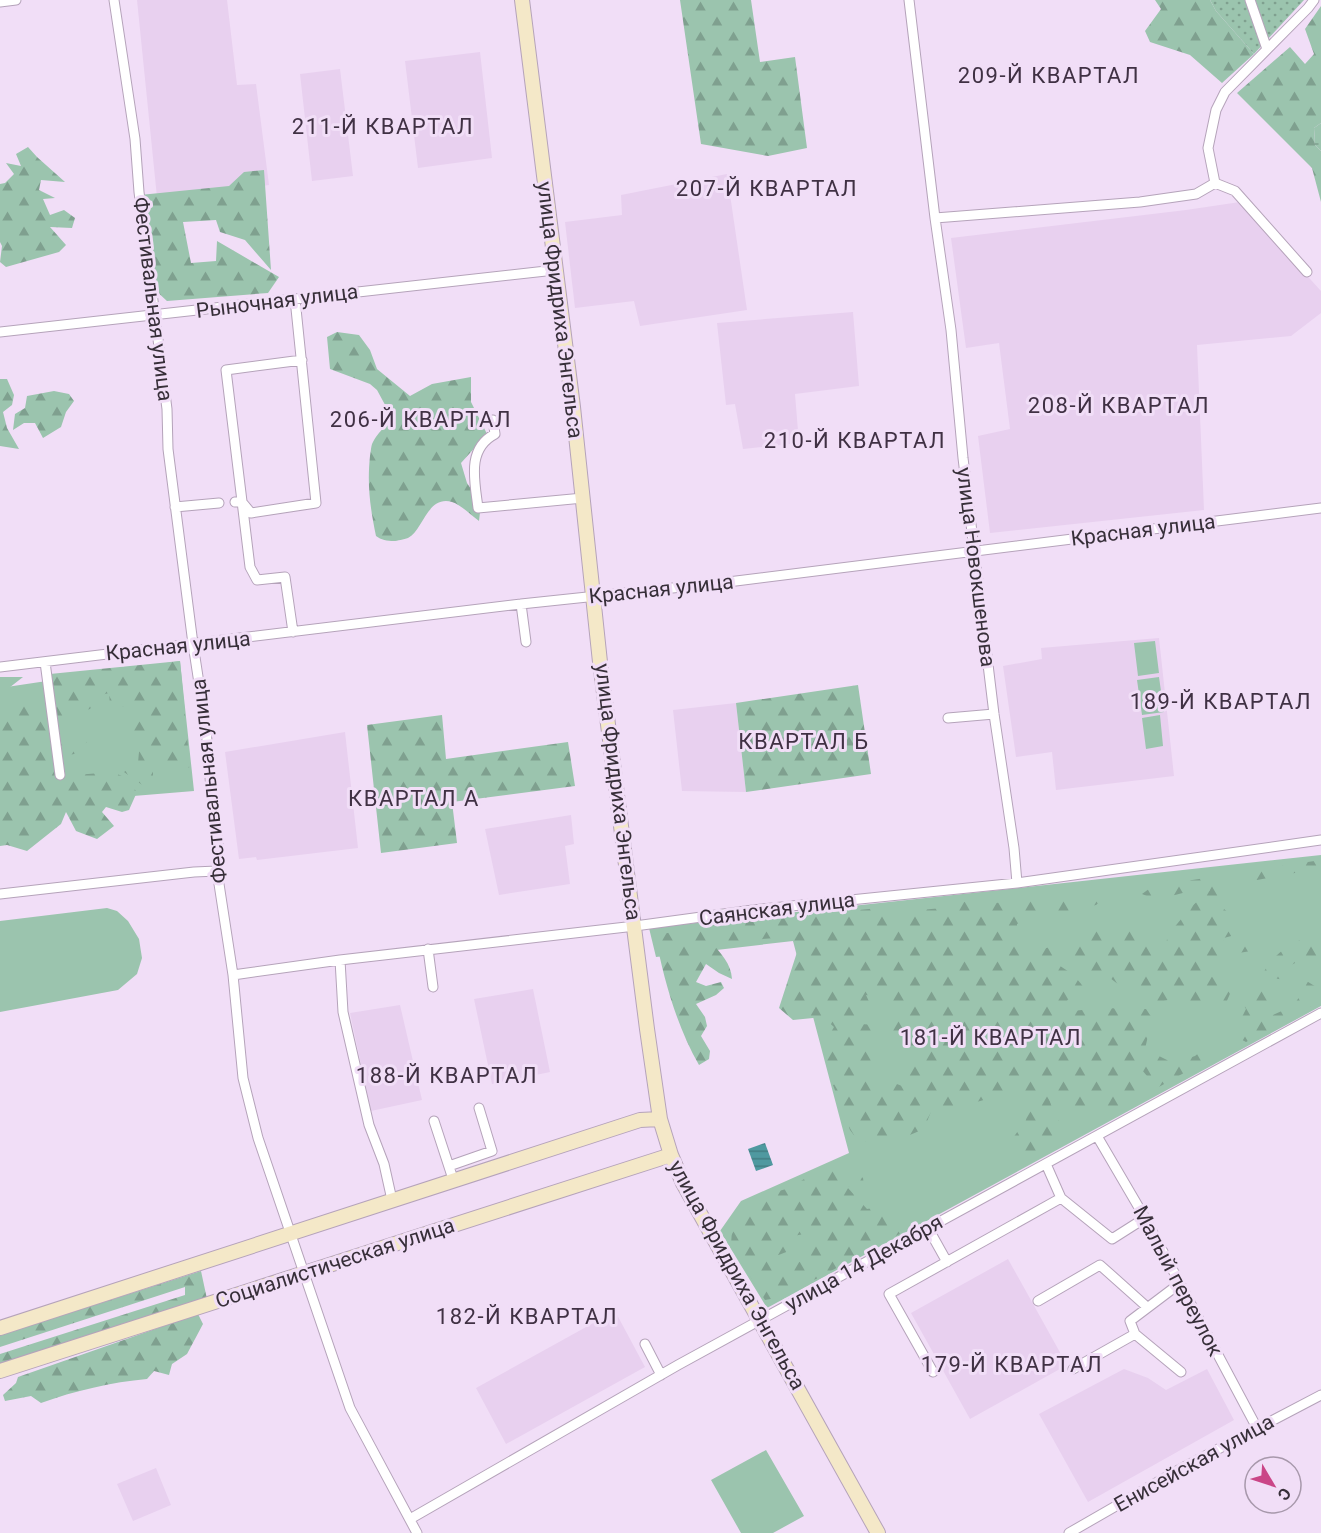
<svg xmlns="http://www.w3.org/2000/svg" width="1321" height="1533" viewBox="0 0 1321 1533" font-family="Roboto,sans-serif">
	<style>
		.built { fill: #e8d0ef }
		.green { fill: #9bc4ae }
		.forest { fill: url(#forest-firs); fill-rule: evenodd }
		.wetland { fill: url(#wetland-marsh) }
		.garden { fill: url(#garden-dots) }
		.water { fill: url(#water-rules) }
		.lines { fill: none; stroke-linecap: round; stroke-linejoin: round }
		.street-casing { stroke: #b5a3ba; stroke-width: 11 }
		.secondary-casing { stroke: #b5a3ba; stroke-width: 16 }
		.street { stroke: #fff; stroke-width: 9 }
		.secondary { stroke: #f4e8c8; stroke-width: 14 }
		.labels { text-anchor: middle; stroke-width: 6; stroke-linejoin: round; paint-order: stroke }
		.street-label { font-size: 21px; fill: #372f39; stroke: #f1def7 }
		.neighbourhood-label { font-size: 22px; letter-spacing: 1.5px; fill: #403144; stroke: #f1def7 }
	</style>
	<defs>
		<pattern id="forest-firs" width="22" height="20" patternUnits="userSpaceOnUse" patternTransform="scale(1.5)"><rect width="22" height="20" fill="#9bc4ae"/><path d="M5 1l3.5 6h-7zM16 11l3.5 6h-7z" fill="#7fa08f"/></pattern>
		<pattern id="wetland-marsh" width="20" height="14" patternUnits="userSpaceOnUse" patternTransform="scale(1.5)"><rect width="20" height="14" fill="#9bc4ae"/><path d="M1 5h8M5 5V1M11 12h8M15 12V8" fill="none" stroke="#7fa08f"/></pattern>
		<pattern id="garden-dots" width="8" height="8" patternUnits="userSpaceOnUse" patternTransform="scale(1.5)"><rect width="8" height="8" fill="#9bc4ae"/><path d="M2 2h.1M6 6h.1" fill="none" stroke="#7fa08f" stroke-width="1.8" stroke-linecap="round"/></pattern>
		<pattern id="water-rules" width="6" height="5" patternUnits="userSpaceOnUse" patternTransform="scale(1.5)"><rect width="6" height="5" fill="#4f99a0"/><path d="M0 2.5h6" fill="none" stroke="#427d83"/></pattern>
	</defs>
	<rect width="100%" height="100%" fill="#f1def7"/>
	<path class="built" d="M137,0H227L237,85L256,84L269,185L243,189L159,217Z
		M480,52L492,158L418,168L405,61Z
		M340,69L353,176L312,181L300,74Z
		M727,174L747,310L640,326L634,301L575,308L565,222L622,215L621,195Z
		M1240,202L1321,291V313L1291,336L1197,345L1204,510L990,533L978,436L1010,429L999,343L966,348L951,238L1186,210Z
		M853,312L859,386L795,394L799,443L743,449L735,404L726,405L717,323Z
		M1159,638L1174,776L1056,790L1052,752L1016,757L1003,666L1042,659L1041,648Z
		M736,703L746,792L682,791L673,710Z
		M345,732L358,848L257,860L256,857L239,859L225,752Z
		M571,815L574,844L565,846L570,884L499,895L485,829Z
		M533,989L550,1072L492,1084L474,999Z
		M400,1005L422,1100L371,1111L350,1013Z
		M1008,1259L1067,1365L970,1419L911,1313Z
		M615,1311L645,1367L506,1444L476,1388Z
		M1124,1369L1148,1378L1166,1390L1207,1369L1234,1420L1088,1502L1039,1414Z
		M156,1468L171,1505L133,1521L117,1484Z"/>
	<path class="green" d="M1155,641L1159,673L1138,676L1134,643Z
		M180,661L194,791L0,807V688Z
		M1159,677L1164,712L1142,715L1137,680Z
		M1160,715L1163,746L1146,749L1142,718Z
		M1321,855V1006L767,1308L720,1231L741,1201L849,1153L793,941L656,957L649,928Z
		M107,908L117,911L128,921L139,939L142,958L137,974L118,990L0,1012V921Z
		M766,1450L804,1516L773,1533H741L711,1480Z"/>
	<path class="forest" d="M680,0H751L760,62L795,57L807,148L768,156L701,144Z
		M1155,0H1210L1216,11L1254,54L1222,83L1190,55L1150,42L1145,31L1161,9Z
		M1321,6V123L1314,128L1315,145L1321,151V202L1312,168L1237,93L1290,47L1305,64L1314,54L1305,29Z
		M28,147L37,157L65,182L41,180L39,190L55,198L43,199L50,215L64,210L75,218L72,228L50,227L66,245L59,252L6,267L0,262L2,246L0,242V184L5,183L14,174L6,163L21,166L16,154Z
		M264,170L271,270L245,240L220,232L216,220L183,222L191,263L216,261L217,241L279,277L268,293L167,301L154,289L140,195L229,186L244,172Z
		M337,332L359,335L370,350L377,369L410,396L432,384L471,377V402L487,434L461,463L467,483L481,504L479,521C471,515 461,505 452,502C427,495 423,531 408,538C404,539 397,541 394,541C387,541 381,540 376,536C370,507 367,485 370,456C371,451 371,445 373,442C380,429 385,430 390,414L377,390L370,384L330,369L327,337Z
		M0,379H7L14,395L12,405L3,412L7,428L19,449L0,446Z
		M54,391L69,394L74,401L66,412L61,427L43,438L35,423H24L13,430L15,414L25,408L27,396Z
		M180,661L190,767L178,771L166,767L156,752L148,754L153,772V791L145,787L124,772L138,763L140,740L125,729L134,725L130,708L110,705L109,693L98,696L90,709L55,718L50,674Z
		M0,677H23L0,695Z
		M858,685L871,774L746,792L736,703Z
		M29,705L55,722L61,739L85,735L87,742L74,754L59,757L63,776L113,772L124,777L137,792L129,810L122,812L106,807L102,812L114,826L97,839L76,831L66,812L61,824L27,851L7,845L0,846V708L2,710Z
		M442,715L446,759L568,742L575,786L452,802L457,843L381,853L367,725Z
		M1321,860V876L1300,872L1257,880L1244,876L1243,872Z
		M1212,877L1225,882L1219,896L1224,909L1239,921L1235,935L1220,939L1227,943L1252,936L1251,951L1220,956L1209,975L1232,989L1226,1003L1202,1004L1168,1000L1159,1002L1149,999L1151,987L1127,991L1110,978L1097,987L1092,986C1084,965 1081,961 1059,956L1051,961C1065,968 1081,979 1087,994L1067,1000L1073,1011L1099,1008L1146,1009L1152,1018L1145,1049L1173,1063L1195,1056L1206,1047L1216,1055L1157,1088L1137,1064L1132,1065L1135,1090L1131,1104L1110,1114L1100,1108L1095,1092L1084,1122L1071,1134L1073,1117L1065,1099L1048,1095L1053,1111L1068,1137L1053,1149L1029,1163L1010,1142L1026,1120L1027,1102L1018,1093L991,1098L951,1109L934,1104L924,1129L886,1145L877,1138L860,1143L850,1130L833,1085L846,1080L842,1072L827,1061L825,1043L834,1027L823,1017L793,1020L779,1008L799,946L788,937L712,943C721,954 731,963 732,979L719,973L706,964L696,982L706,986L721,982L724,988L716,995L696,1004L705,1017L707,1026L701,1036L710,1051L709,1059L699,1065C676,1025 664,979 655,935L723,924L888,907L889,913L942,908L945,901L995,903L1068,896L1102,900L1096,905L1048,915L1038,912L1017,924V944L1026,954L1063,943L1079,944L1090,940L1096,926L1106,938L1100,953L1114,944L1126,930L1136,927C1143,939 1151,947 1164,952L1168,935L1191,907L1210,890H1194L1156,900L1142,894L1153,886ZM866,995L885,998L892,1007L887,1018L880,1025L859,1024L855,1010L871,1006ZM883,1033L910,1035L913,1040L901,1045L900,1053L909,1063L896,1070L906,1088C893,1081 884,1083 871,1073L870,1062L879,1048L858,1041L867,1034Z
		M1321,935V965L1311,963L1297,952L1291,956L1295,963L1288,967L1285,980L1262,976C1272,953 1297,937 1321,935Z
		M1295,979L1305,980L1321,990V1001L1246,1042L1233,1035L1246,1009L1239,998C1255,986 1269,985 1288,993V1001L1259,1004L1260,1013L1251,1020L1250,1025L1293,1006L1300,996L1291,987Z
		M850,1166L863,1178L864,1185L847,1187L867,1209L884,1206L891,1223L903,1224L907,1230L816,1279L798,1285L782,1297L765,1300L731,1245L733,1215L775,1192L790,1188L812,1174ZM804,1234L808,1246L805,1260L793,1264L776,1256L794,1249V1246L788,1237Z
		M201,1271L207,1299L0,1368V1354L185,1295V1287L0,1347V1335Z
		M198,1314L203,1324L187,1354L172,1364L169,1375L154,1371L147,1379C112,1382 74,1391 41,1403L31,1396L5,1401L3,1395L16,1383L18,1377Z"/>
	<path class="wetland" d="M1321,123V151L1315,145L1314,128Z"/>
	<path class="garden" d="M1210,0H1304L1254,54L1216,11Z"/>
	<path class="water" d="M765,1143L773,1165L756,1171L748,1149Z"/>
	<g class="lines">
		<defs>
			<path id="street" d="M114,0L135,139L139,192L167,409L168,449L193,644L206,729L211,789L218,842L217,871L233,975L243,1078L258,1138L350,1408L417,1533
				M909,0L935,218L951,330L963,458L994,714L1014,848L1017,883
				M1250,0L1267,49
				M0,2L16,0
				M1215,183L1208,148L1216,110L1225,92L1308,8L1314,0
				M1215,183L1235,191L1307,272
				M935,218L1140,202L1196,194L1215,183
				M0,332L555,270
				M493,420L495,434C466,449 475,482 478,508L583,498
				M235,502L241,501L251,513L316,503L295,299
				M175,507L219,503
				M521,604L526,642
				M293,632L285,577L257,580L250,567L226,370L302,360
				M45,662L60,775
				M0,667L521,604L720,583L1321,508
				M948,718L994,714
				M0,894L194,872L217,871
				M428,949L433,987
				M340,960L343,1012L369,1125L384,1164L392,1200
				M233,975L340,960L635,926L753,910L1017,883L1321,840
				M434,1121L454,1182
				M1097,1136L1145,1218L1257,1428
				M1046,1164L1061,1198L1112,1239L1145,1218
				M449,1166L492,1151L479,1108
				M928,1228L947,1262
				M1179,1284L1130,1321L1135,1334L1181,1372
				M1038,1301L1100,1265L1147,1307
				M645,1344L661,1375
				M1073,1369L1135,1334
				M933,1372L889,1294L1061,1198
				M410,1519L678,1365L1321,1013
				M1069,1533L1182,1468L1321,1395"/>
			<path id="secondary" d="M522,0L573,407L600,662L647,1029L660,1119L671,1155L683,1183L878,1533
				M0,1328L640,1120L660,1119
				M0,1371L671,1155"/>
		</defs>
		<use href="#street" class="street-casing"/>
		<use href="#secondary" class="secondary-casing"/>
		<use href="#street" class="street"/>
		<use href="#secondary" class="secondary"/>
	</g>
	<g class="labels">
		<g class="street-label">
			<text transform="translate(153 299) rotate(83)" y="7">Фестивальная улица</text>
			<text transform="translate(277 301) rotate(-7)" y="7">Рыночная улица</text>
			<text transform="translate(560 310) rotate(83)" y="7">улица Фридриха Энгельса</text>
			<text transform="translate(1143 530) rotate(-7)" y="7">Красная улица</text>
			<text transform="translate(976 567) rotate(83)" y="7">улица Новокшенова</text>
			<text transform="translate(661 589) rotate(-6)" y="7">Красная улица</text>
			<text transform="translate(178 646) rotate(-6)" y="7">Красная улица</text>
			<text transform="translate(209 781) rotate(-96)" y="7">Фестивальная улица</text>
			<text transform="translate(618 792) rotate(83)" y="7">улица Фридриха Энгельса</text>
			<text transform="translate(777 909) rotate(-7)" y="7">Саянская улица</text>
			<text transform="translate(335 1263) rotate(-18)" y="7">Социалистическая улица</text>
			<text transform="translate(864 1263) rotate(-29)" y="7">улица 14 Декабря</text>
			<text transform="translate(737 1275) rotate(61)" y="7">улица Фридриха Энгельса</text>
			<text transform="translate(1178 1281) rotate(62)" y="7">Малый переулок</text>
			<text transform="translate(1194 1463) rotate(-29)" y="7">Енисейская улица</text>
		</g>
		<g class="neighbourhood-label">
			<text x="1049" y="83">209-Й КВАРТАЛ</text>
			<text x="383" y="134">211-Й КВАРТАЛ</text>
			<text x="767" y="196">207-Й КВАРТАЛ</text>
			<text x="1119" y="413">208-Й КВАРТАЛ</text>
			<text x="421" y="427">206-Й КВАРТАЛ</text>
			<text x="855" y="448">210-Й КВАРТАЛ</text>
			<text x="1221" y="709">189-Й КВАРТАЛ</text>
			<text x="804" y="749">КВАРТАЛ Б</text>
			<text x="414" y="806">КВАРТАЛ А</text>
			<text x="991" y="1045">181-Й КВАРТАЛ</text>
			<text x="447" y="1083">188-Й КВАРТАЛ</text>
			<text x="527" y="1324">182-Й КВАРТАЛ</text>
			<text x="1012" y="1372">179-Й КВАРТАЛ</text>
		</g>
	</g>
	<g transform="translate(1273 1485) rotate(129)"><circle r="28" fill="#f1def7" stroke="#a798ab" stroke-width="1.5"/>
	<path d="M0-4.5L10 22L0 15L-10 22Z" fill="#ca4587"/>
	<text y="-9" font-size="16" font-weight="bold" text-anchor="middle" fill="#372f39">С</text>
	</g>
</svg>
